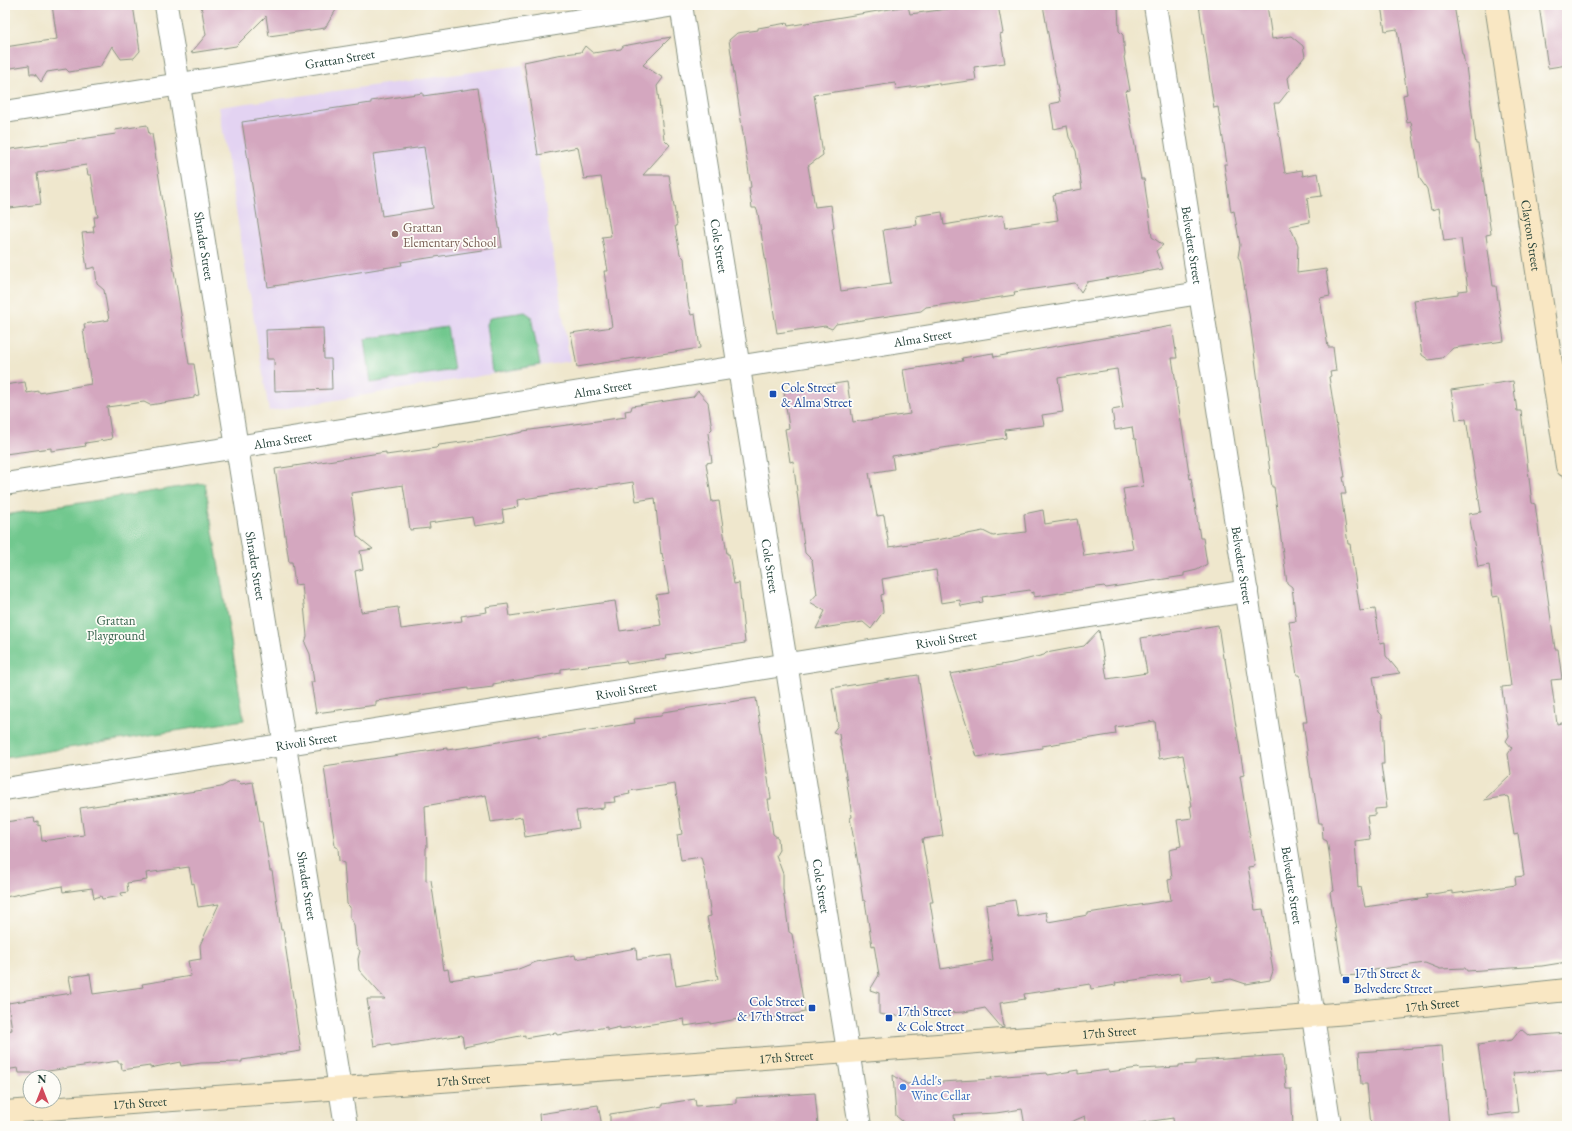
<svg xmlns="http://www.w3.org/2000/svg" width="1572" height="1131" viewBox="0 0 1572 1131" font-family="'EB Garamond',serif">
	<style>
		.built { fill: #e3d3f2 }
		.green { fill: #71c88e; stroke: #488261 }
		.building { fill: #d4a7bf; fill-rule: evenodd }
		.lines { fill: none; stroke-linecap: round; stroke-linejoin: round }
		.street-casing { stroke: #879280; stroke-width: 24 }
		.secondary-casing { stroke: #879280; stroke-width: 24 }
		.street { stroke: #fff; stroke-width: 22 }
		.secondary { stroke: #f9e7c3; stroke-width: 22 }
		.education-dot { fill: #8d6e63; stroke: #fdfcf7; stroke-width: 1.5 }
		.transit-dot { fill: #1a4fb4; stroke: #fdfcf7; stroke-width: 1.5 }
		.shop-dot { fill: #3f7fe0; stroke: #fdfcf7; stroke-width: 1.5 }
		.labels { text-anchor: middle; stroke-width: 3.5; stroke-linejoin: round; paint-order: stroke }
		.street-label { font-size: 13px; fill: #1f3d34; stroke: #fdfcf7 }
		.education-label { font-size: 13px; fill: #785e54; stroke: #fdfcf7; text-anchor: start }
		.transit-label { font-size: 13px; fill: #164399; stroke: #fdfcf7; text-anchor: start }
		.park-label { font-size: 13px; fill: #34604a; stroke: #fdfcf7 }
		.shop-label { font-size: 13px; fill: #366cbe; stroke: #fdfcf7; text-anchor: start }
	</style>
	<rect width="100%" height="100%" fill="#fdfcf7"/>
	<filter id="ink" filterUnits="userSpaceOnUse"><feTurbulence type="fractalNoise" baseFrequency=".025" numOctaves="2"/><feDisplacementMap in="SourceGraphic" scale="8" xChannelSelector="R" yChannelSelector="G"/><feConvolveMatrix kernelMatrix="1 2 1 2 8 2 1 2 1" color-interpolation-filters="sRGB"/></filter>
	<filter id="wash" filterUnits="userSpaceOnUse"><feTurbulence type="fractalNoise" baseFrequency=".012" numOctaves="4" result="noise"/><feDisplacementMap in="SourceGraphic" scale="16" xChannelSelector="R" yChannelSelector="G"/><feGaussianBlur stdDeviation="0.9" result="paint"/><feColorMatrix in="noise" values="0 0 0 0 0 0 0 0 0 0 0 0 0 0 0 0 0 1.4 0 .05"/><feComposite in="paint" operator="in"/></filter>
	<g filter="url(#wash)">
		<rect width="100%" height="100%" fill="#efe7cd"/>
		<path class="built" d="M523,65L570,361L269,411L219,107Z"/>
		<path class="green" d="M525,312L531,316L540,365L493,373L487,324L491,317Z
			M447,327L454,370L371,383L365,339Z
			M205,483L244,720L5,758V515Z"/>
		<g id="blocks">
			<path class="building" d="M52,5H133L140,51L134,58L121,59L112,46L100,67L69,72L66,69L47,72L41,82L35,74H30L29,65L5,69V47L57,39Z
				M201,5H339L325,28L269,36L266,16L236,46L191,53L206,35Z
				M991,5H998L1003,33L1000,34L1005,63L974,67L976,80L939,85V83L896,89L895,83L814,95L823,155L808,166L815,207L831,205L834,228L832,229L841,291L891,284L883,230L917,225L916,216L942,212L944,225L1003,215L1005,228L1058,220L1053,196L1056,195L1055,194L1082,189L1076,151L1069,137L1067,126L1054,129L1050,104L1060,102L1043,5H1118L1119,31L1123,35L1125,55L1124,57L1130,90L1125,91L1141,179H1144L1152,237L1163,245L1156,251L1163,269L1087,282L1081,292L1075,283L1014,292L1015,295L955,304V303L926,307L921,311L836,324L832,329L825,326L777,333L758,213L756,208H752L749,188L751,187L729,40L737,33L758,30V28L787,23L788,26L908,6L910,14L955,8L956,10Z
				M1199,5H1267L1272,39L1291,36L1303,46L1305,56L1288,78L1290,89L1279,103H1274L1285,173L1302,170L1303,176L1318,173L1322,196L1307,198L1310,222L1290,226L1298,245L1297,273L1326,269L1330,296L1320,298L1328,347H1333L1336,371L1330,372L1331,376L1329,377L1345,477H1343L1346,494H1341L1348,544H1350L1360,611L1375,609L1380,643L1385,642L1386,656L1400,673L1373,677L1379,712L1382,715L1384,764H1381L1387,808L1375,809V815L1367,816L1370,839L1355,841L1358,888L1361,887L1365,907L1427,898L1426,895L1452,891V894L1516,885L1515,877L1524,876L1518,834L1514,835L1508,796L1484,800L1511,774L1508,754L1512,748L1506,741L1509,736L1502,690V687L1511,686L1499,596L1493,597L1489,565L1478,567L1473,537L1469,514L1481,512L1466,419L1456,420L1451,390L1513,381L1517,411H1521L1532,503L1535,504L1555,649H1558L1562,679L1551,680L1557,724L1567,722V962L1542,966L1467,971L1465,968L1440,969L1425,963L1374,970L1375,974L1343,976L1330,892L1334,891L1329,852L1327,841L1323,839L1322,823H1319L1312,778H1311L1303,722H1307L1300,675H1297L1289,622L1296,621L1292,587L1287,583L1274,487H1272L1249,314L1240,260L1238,257L1240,245L1234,211L1231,212L1224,164H1227L1218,107L1214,108Z
				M1381,5H1454L1462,54H1463L1465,66H1466L1476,144H1478L1491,234L1486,235L1493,286H1496L1504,341L1453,348L1442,358L1429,360L1422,355L1414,300L1458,294V291L1468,290L1461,239L1444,241L1439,208L1431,210L1427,189L1420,179L1411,122L1407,123L1403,95L1407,94L1397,29L1385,31Z
				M1539,5H1567V65L1548,68Z
				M671,37L643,65L663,78L657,86L664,139L670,145L643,175H669L677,225L675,226L680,254L684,258L688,303L691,315L695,314L700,348L577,367L571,333L612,327L604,271H608L602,237L611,236L605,199L601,177L584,179L578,147L538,155L524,62L557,55L581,52L585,46L593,53L621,49L623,46Z
				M478,88L502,247L401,262L402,265L268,287L242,122L371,103V101L423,93V96ZM424,147L433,208L382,216L373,154Z
				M147,125L149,134H152L189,364H194L199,395L194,396V398L150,405L144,402L107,407L112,439L85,443L86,446L51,451V448L5,454V385L25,382L27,393L39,391V393L91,384L83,329H85L84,324L109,320L104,290L97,284L95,267L87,269L82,233L94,232L93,226H95L94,217H98L91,175H88L86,165L37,173L41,204L10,208L5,176V150L116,134L115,130Z
				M1172,326L1177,358H1172L1177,389H1176L1190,479L1191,478L1200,538H1203L1207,564L1197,570L1184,573V576L1106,588L1104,586L1034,597V592L1031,593L1030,590L982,597L983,602L961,606L960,600L941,603L936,570L882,579L884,594L881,595L883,612L871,629L863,622L816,629L825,611L810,602L817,594L812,560L805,553L793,461L790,462L785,429L789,428L784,392L847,382L853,422L910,414L903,370L963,361L962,358L993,353L994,357ZM1117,369L1123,408L1112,410L1115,430L1132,427L1134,439H1136L1143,486L1123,489L1133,549L1084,556L1077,519L1045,524L1043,510L1024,514L1026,532L993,536L983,531L942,539L889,547L884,515L877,516L869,473L894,469L892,456L1006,438L1005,430L1044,425L1042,415L1063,412L1058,378Z
				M323,328L324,359H331L332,389L275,391L274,359H267L266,330Z
				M698,391L708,402L712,429L708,433L712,462L706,463L712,502L719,501L727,554H729L734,584L739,583L745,643L666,655L667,658L627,664L626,661L561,669V673L493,684V687L468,690V688L376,701V705L316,713L311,682H314L310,654L305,643L307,636L302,584L295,585L292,562H289L275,469L386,452V455L436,448L439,445L492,438L523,432V431L626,417L625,411L631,410L632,406L693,397ZM633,482L636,501L655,498L661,554L662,553L669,593L656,595L661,625L620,631L615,601L510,616L508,604L486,607L487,612L461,616L462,621L401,629L398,607L361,612L355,571L363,569L360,551L373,549L357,536L351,493L403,485L410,530L430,528L429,523L472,517L474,526L504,522L502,510L518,507L517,500Z
				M1218,625L1223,658L1225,659L1244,775L1240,776L1255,866L1248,867L1255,910L1263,909L1273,971L1270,980L1246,984L1231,979L1212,982L1211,976L1181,981L1180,973L1115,983L1116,985L1091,989L1090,984L1024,994L1025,999L1000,1003L1004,1027L1002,1028L985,1008L964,1012L912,1015L891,1016L879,1014V993L870,990L879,975L874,945L872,946L865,901L863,900L861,887L862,886L850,818L852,817L842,750L841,748L839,734L833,732L838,725L832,688L918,675L943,836L922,839L933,902H930L941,969L993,960L986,905L1015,900L1018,917L1046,912L1048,922L1088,915V913L1171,900L1168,880L1172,879L1169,850L1178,848L1177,847L1181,846L1177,820L1192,818L1190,806H1192L1183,755L1159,759L1155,721L1115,727L1116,734L1042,746V748L977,757L950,674L1012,663L1044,655L1046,653L1084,646L1099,630L1107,679L1147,673L1141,638Z
				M756,698L771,799H768L773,834L778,838L779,850L776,855L783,874V889L789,932L792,934L805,1012L756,1021L755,1016L710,1024V1022L685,1026L684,1019L620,1029V1027L607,1030V1027L557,1035L556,1033L525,1038V1035L464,1047L462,1035L391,1046L390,1043L374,1046L367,999H385L359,970L358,959L360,951L356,946L354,925L350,917V907L347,904L344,863L339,861L338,848L335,846L324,766L447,748V750L476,746L538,735V738L635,723L634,719L661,716L663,712ZM675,784L682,834L677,835L681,860L701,857L704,869L711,916L707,917L718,979L676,986L671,955L637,960L636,948L576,959L575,955L536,962L516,970L450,980L448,969L444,970L431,880L426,881V848L427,847L425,806L486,795L491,822L522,817L525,837L579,828L576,811L604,808V803L615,802L614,797L630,794L629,791Z
				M232,781H238L241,784L253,782L260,821H262L270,871H272L281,930H283L301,1051L242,1060V1062L201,1063L181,1066L180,1062L150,1068V1066L122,1070L121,1063H118V1061L34,1073H19L18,1068L5,1070V1031L12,1030L8,1003L72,993L69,977L90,974L93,994L143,987L142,984L191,976L188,961L201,959L200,945L219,904L198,907L194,883L192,884L189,867L146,873L147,880L127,883L128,892L121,893L122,896L102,899L101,896L94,898L92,888L63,892L62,886L5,897V822L34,818L35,822L38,821V826L40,825L42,841L84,835L80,808L203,790L221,787Z
				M1521,1029L1529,1036L1567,1033V1069L1513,1073L1518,1112L1488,1116L1478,1045L1512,1040Z
				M1442,1046L1449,1126H1371L1367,1084H1361L1359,1052Z
				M1283,1055L1286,1089H1291L1293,1126H1174L1173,1118L1132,1124V1126H1087L1085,1116L1066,1124L1052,1126H1025L1022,1109L996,1113L954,1115L955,1126H908L896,1116L893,1075L907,1084L992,1079L991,1077L1047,1073L1048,1075L1078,1070V1074L1108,1070L1109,1072L1138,1068L1139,1069L1179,1067V1065L1196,1064V1061Z
				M815,1093L818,1125L813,1126H610V1114L663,1106V1104L695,1099L696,1106L736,1103V1098Z
				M598,1105L602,1126H540L539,1114Z"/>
		</g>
	</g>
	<g filter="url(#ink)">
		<use href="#blocks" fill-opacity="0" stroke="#879280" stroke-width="1"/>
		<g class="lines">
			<defs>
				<g id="street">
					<path id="s1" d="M166,5L346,1126"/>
					<path id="s2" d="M681,5L860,1126"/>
					<path id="s3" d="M1155,5L1330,1126"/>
					<path id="s4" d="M5,112L675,5"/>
					<path id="s5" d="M5,484L1200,293"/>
					<path id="s6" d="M5,789L1247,591"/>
				</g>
				<g id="secondary">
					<path id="s7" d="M1496,5L1567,466"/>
					<path id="s8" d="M5,1112L849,1052L1348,1013L1567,990"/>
				</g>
			</defs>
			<use href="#street" class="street-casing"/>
			<use href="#secondary" class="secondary-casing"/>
			<use href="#street" class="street"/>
			<use href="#secondary" class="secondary"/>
		</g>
	</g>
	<circle class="education-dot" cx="395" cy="234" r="4"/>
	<g class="transit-dot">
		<rect x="769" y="390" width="8" height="8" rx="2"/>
		<rect x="1342" y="976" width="8" height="8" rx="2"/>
		<rect x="808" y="1004" width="8" height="8" rx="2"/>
		<rect x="885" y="1014" width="8" height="8" rx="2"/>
	</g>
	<circle class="shop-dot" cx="903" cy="1087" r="4"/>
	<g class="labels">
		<g class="street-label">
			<text dy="5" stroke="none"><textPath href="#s4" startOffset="339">Grattan Street</textPath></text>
			<text dy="5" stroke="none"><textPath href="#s7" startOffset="233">Clayton Street</textPath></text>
			<text dy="5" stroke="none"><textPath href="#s3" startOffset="243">Belvedere Street</textPath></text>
			<text dy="5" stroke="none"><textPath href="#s1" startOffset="244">Shrader Street</textPath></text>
			<text dy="5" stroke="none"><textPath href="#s2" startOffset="244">Cole Street</textPath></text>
			<text dy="5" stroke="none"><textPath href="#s5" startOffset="929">Alma Street</textPath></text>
			<text dy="5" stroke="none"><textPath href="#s5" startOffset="605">Alma Street</textPath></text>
			<text dy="5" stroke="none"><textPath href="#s5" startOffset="281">Alma Street</textPath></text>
			<text dy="5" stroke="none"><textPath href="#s2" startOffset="568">Cole Street</textPath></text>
			<text dy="5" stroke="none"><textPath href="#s1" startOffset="568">Shrader Street</textPath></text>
			<text dy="5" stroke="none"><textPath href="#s3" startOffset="567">Belvedere Street</textPath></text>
			<text dy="5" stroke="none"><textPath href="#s6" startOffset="953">Rivoli Street</textPath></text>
			<text dy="5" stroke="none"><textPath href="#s6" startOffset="629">Rivoli Street</textPath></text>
			<text dy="5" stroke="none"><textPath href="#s6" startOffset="305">Rivoli Street</textPath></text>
			<text dy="5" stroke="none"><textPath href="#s1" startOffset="892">Shrader Street</textPath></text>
			<text dy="5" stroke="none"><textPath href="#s2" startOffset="892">Cole Street</textPath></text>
			<text dy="5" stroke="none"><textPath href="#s3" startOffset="891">Belvedere Street</textPath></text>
			<text dy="5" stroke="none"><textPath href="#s8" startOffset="1431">17th Street</textPath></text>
			<text dy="5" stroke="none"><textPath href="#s8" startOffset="1107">17th Street</textPath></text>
			<text dy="5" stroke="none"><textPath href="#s8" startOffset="783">17th Street</textPath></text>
			<text dy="5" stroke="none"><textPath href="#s8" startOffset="459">17th Street</textPath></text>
			<text dy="5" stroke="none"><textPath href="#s8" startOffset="135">17th Street</textPath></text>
		</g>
		<g class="education-label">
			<text x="403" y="232">Grattan<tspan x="403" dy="15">Elementary School</tspan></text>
		</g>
		<g class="transit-label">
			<text x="781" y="392">Cole Street<tspan x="781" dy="15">&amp; Alma Street</tspan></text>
			<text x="1354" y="978">17th Street &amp;<tspan x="1354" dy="15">Belvedere Street</tspan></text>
			<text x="804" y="1006" text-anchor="end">Cole Street<tspan x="804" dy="15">&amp; 17th Street</tspan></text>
			<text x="897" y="1016">17th Street<tspan x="897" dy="15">&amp; Cole Street</tspan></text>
		</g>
		<g class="park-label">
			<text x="116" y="625">Grattan<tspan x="116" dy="15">Playground</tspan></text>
		</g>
		<g class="shop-label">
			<text x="911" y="1085">Adel's<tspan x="911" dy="15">Wine Cellar</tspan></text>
		</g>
	</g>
	<rect width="1572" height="1131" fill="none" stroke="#fdfcf7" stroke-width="20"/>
	<g transform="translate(42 1089)"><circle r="19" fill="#fdfcf7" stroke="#a4b0a9"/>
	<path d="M0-3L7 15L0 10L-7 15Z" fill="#d1495b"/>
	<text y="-6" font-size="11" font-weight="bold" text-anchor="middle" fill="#1f3d34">N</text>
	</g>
</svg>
